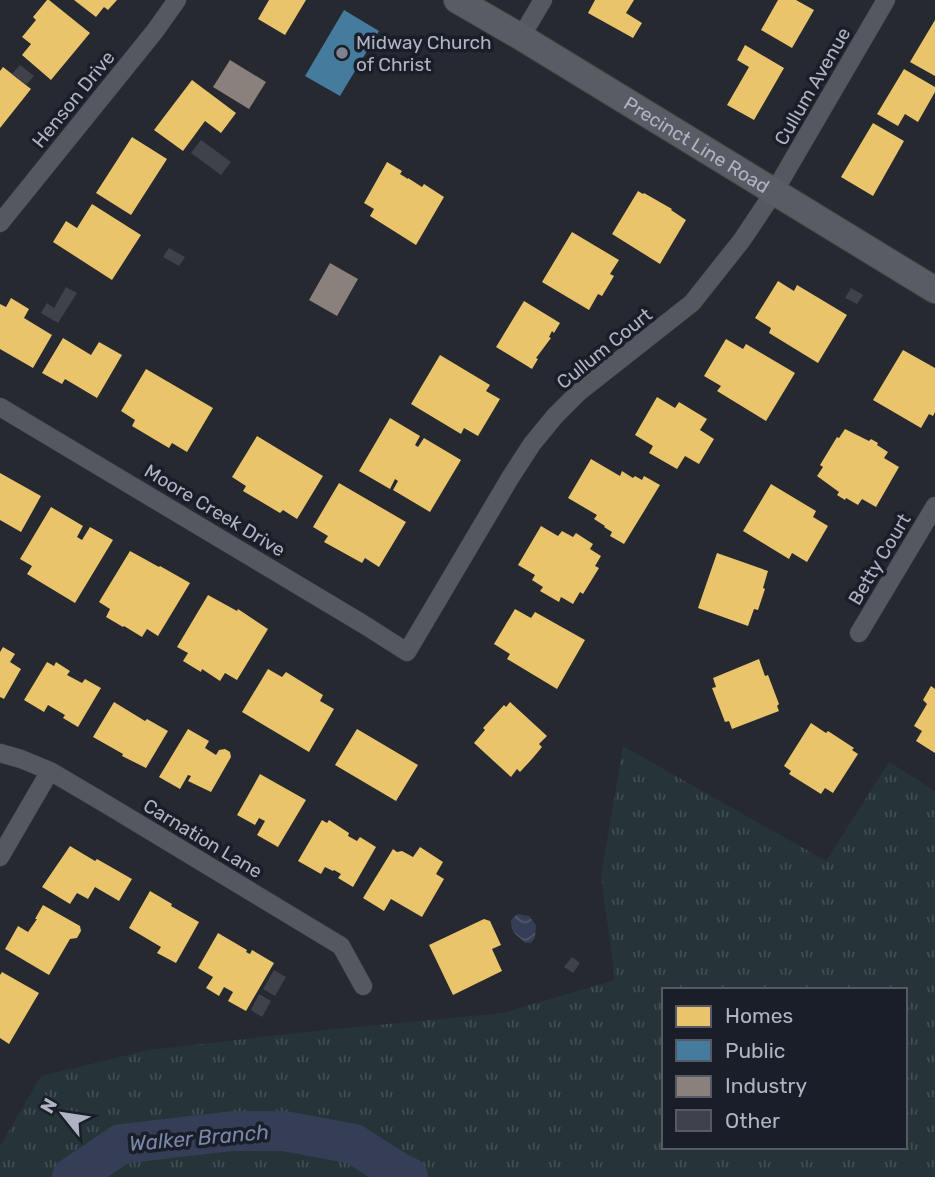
<svg xmlns="http://www.w3.org/2000/svg" width="935" height="1177" viewBox="0 0 935 1177" font-family="Rubik,sans-serif">
	<style>
		.grass { fill: url(#grass-tufts); fill-rule: evenodd }
		.water { fill: url(#water-waves) }
		.homes { fill: #e9c46a }
		.public { fill: #457b9d }
		.industry { fill: #8a817c }
		.lines { fill: none; stroke-linecap: round; stroke-linejoin: round }
		.river { stroke: #353e56; stroke-width: 40 }
		.building { fill: #404249 }
		.minor-casing { stroke: #424449; stroke-width: 19 }
		.secondary-casing { stroke: #424449; stroke-width: 28 }
		.minor { stroke: #55585f; stroke-width: 18 }
		.secondary { stroke: #5a5c64; stroke-width: 26 }
		.poi-dot { fill: #7f838f; stroke: #1a1e29; stroke-width: 2.5 }
		.labels { text-anchor: middle; stroke-width: 7; stroke-linejoin: round; paint-order: stroke }
		.poi-label { font-size: 19px; fill: #afb4c2; stroke: #1a1e29; text-anchor: start }
		.street-label { font-size: 19px; fill: #afb4c2; stroke: #1a1e29 }
		.water-label { font-size: 21px; font-style: italic; fill: #7a87a8; stroke: #1a1e29 }
	</style>
	<defs>
		<pattern id="grass-tufts" width="24" height="20" patternUnits="userSpaceOnUse" patternTransform="scale(1.75)"><rect width="24" height="20" fill="#263337"/><path d="M3 7l-1-3M5 7V3M7 7l1-3M15 17l-1-3M17 17v-4M19 17l1-3" fill="none" stroke="#434e52"/></pattern>
		<pattern id="water-waves" width="16" height="10" patternUnits="userSpaceOnUse" patternTransform="scale(1.75)"><rect width="16" height="10" fill="#353e56"/><path d="M0 5q4-4 8 0t8 0" fill="none" stroke="#50586d"/></pattern>
	</defs>
	<rect width="100%" height="100%" fill="#262930"/>
	<path class="grass" d="M623,746L826,861L889,762L935,791V1177H0V1146L41,1076L149,1050L315,1031L502,1013L615,980L601,876ZM664,990H905V1147H664Z"/>
	<path class="water" d="M517,914L529,916L536,925L535,938L531,943H525C517,933 511,936 511,920Z"/>
	<path class="homes" d="M47,0H49L90,33L51,80L22,55L31,44L22,37L36,20L33,17Z
		M74,0H117L108,10L104,7L96,17Z
		M269,0H306L285,35L258,19Z
		M595,0H634L626,13L642,23L633,38L588,13Z
		M778,0H796L814,10L792,48L761,30Z
		M935,20V76L910,62Z
		M745,45L784,68L754,120L727,105L749,67L737,60Z
		M3,67L31,89L0,128V71Z
		M904,69L935,87V92L918,122L905,114L898,126L877,114Z
		M192,80L236,113L221,133L205,121L183,151L154,130Z
		M873,123L904,141L873,196L841,177Z
		M132,137L167,159L131,215L96,193Z
		M387,162L402,171L400,174L408,179V178L422,187L424,184L444,197L416,245L370,216L374,209L364,203Z
		M638,191L643,194L644,193L672,209L671,210L686,220L660,264L612,234Z
		M92,204L141,235L112,280L53,242L66,221L77,228Z
		M572,232L619,260L610,274L614,276L602,296L598,294L589,310L542,282Z
		M778,281L794,291L797,285L847,315L818,363L769,333L771,328L755,318Z
		M11,298L29,309L24,318L52,335L33,368L0,349V304L6,307Z
		M524,301L560,323L554,333L552,331L549,337L551,338L536,358L538,359L532,369L496,347Z
		M63,338L91,355L99,342L122,355L97,398L65,379L62,384L42,373Z
		M726,339L743,349L746,344L795,373L766,421L717,391L721,386L704,376Z
		M903,350L935,368V412L933,416L929,414L921,428L873,400Z
		M440,355L490,385L486,391L500,399L478,436L464,428L461,434L411,404Z
		M146,369L213,408L187,452L172,443L169,448L132,426L135,420L121,411Z
		M657,397L675,408L679,402L707,419L700,430L714,439L699,464L685,456L677,469L649,453L653,446L635,435Z
		M390,418L420,436L415,445L418,447L424,438L461,460L430,512L393,490L398,481L395,479L390,489L359,471Z
		M845,429L869,441L871,439L878,443L877,445L888,452L884,458L899,467L876,507L862,499L858,505L846,498L845,500L837,495L839,492L817,476L823,467L820,465L837,437L839,438Z
		M257,436L323,476L297,519L283,510L280,513L243,491L246,486L232,477Z
		M591,459L620,476L622,471L633,478L635,476L642,480L644,476L660,485L624,544L610,536L612,532L604,527L605,526L594,519L597,515L568,498Z
		M0,473L41,496L21,532L0,520Z
		M339,483L406,522L379,567L365,558L362,563L324,542L328,536L313,527Z
		M771,484L816,511L813,517L828,526L807,562L792,553L789,559L743,531Z
		M51,507L83,526L77,537L82,540L90,527L113,540L75,603L27,574L32,566L20,559Z
		M541,526L558,536L562,531L573,537L576,533L593,544L590,549L601,556L595,566L599,568L583,594L580,592L573,604L561,597L559,602L540,591L543,587L532,580L535,575L518,565Z
		M130,551L159,567L160,566L190,583L158,636L147,629L142,637L124,626L123,627L106,617L110,609L99,602Z
		M717,553L768,571L763,588L765,589L758,610L754,609L748,626L698,608Z
		M208,595L237,611L238,609L268,629L237,680L225,673L220,681L202,669L201,672L183,661L188,653L177,647Z
		M515,609L531,618L535,612L585,640L557,689L507,659L510,654L494,644Z
		M3,647L15,654L10,662L21,669L4,699L0,697V652Z
		M759,659L765,676L768,675L779,704L777,706L779,711L732,729L729,721L725,722L712,688L716,687L713,678Z
		M47,662L54,666L56,662L70,671L67,675L82,683L85,679L101,688L78,727L63,718L65,715L48,705L44,712L24,700Z
		M268,669L282,677L286,672L323,695L320,701L334,709L309,752L242,712Z
		M931,686L935,689V753L916,741L922,731L914,726L927,704L923,700Z
		M114,702L145,721L147,719L168,731L146,768L122,756L123,754L93,737Z
		M510,702L547,736L539,744L542,747L532,759L520,772L517,769L511,777L474,743L485,730L483,728L504,705L506,707Z
		M811,723L826,733L828,731L854,748L852,750L858,754L833,793L825,788L821,794L789,774L791,771L784,766Z
		M188,729L209,741L205,748L216,755L219,750L225,749L230,752L231,757L211,792L188,781L191,776L188,775L180,789L159,777Z
		M357,729L418,765L396,801L335,765Z
		M260,774L306,800L278,847L257,835L265,821L259,818L255,825L237,815Z
		M322,820L327,823L329,820L349,833L348,836L357,841L360,837L376,847L353,887L338,878L341,874L334,870L333,871L325,867L321,874L298,861Z
		M70,846L95,861L97,859L132,879L119,901L95,887L88,899L77,893L70,904L42,887Z
		M420,847L443,862L436,874L444,879L422,917L391,899L384,911L363,898L393,849L397,852L402,851L413,857Z
		M150,891L172,904L171,906L199,922L176,963L157,953L161,947L129,928Z
		M43,905L80,926L81,931L77,938L70,939L49,975L5,949L18,926L28,932L37,919H35Z
		M484,919L490,921L501,945L492,949L502,971L453,995L429,945Z
		M218,933L247,950L246,952L250,954L252,950L274,963L246,1011L228,1001L233,992L224,987L219,996L206,988L213,977L198,968Z
		M2,972L39,993L9,1044L0,1038V975Z"/>
	<path class="public" d="M344,10L379,31L340,96L305,76Z"/>
	<path class="industry" d="M230,60L266,82L249,109L213,87Z
		M330,263L358,279L337,316L309,300Z"/>
	<g class="lines">
		<path class="river" d="M72,1177L121,1144L233,1131H284L354,1144L401,1174L408,1177"/>
	</g>
	<path class="building" d="M20,65L34,76L26,85L12,74Z
		M201,140L231,162L221,175L191,153Z
		M169,248L185,257L179,266L163,257Z
		M66,287L77,293L58,323L41,313L47,303L54,308Z
		M851,288L863,295L857,304L845,298Z
		M572,957L580,963L573,973L564,967Z
		M274,970L286,977L275,996L263,989Z
		M259,994L271,1001L262,1017L251,1010Z"/>
	<g class="lines">
		<defs>
			<path id="minor" d="M521,37L543,0
				M0,223L155,31L177,0
				M0,407L363,624L407,652L510,478L532,444L555,416L579,392L692,303L742,240L774,192L886,0
				M859,633L935,506
				M0,753L21,759L50,771L111,807L341,946L363,986
				M0,857L50,771"/>
			<g id="secondary">
				<path id="s1" d="M457,0L521,37L935,290"/>
			</g>
		</defs>
		<use href="#minor" class="minor-casing"/>
		<use href="#secondary" class="secondary-casing"/>
		<use href="#minor" class="minor"/>
		<use href="#secondary" class="secondary"/>
	</g>
	<circle class="poi-dot" cx="342" cy="53" r="7"/>
	<g class="labels">
		<g class="poi-label">
			<text x="356" y="49">Midway Church<tspan x="356" dy="22">of Christ</tspan></text>
		</g>
		<g class="street-label">
			<text transform="translate(812 86) rotate(-60)" y="7">Cullum Avenue</text>
			<text transform="translate(73 99) rotate(-51)" y="7">Henson Drive</text>
			<text dy="7" stroke="none"><textPath href="#s1" startOffset="280">Precinct Line Road</textPath></text>
			<text transform="translate(604 348) rotate(-39)" y="7">Cullum Court</text>
			<text transform="translate(215 510) rotate(31)" y="7">Moore Creek Drive</text>
			<text transform="translate(879 559) rotate(-59)" y="7">Betty Court</text>
			<text transform="translate(203 838) rotate(31)" y="7">Carnation Lane</text>
		</g>
		<g class="water-label">
			<text transform="translate(199 1138) rotate(-5)" y="7">Walker Branch</text>
		</g>
	</g>
	<rect x="662" y="988" width="245" height="161" fill="#1a1e29" stroke="#565a66" stroke-width="2"/>
	<rect x="676" y="1006" width="35" height="21" fill="#e9c46a" stroke="#565a66" stroke-width="2"/>
	<text x="725" y="1023" font-size="21" fill="#afb4c2">Homes</text>
	<rect x="676" y="1040" width="35" height="21" fill="#457b9d" stroke="#565a66" stroke-width="2"/>
	<text x="725" y="1058" font-size="21" fill="#afb4c2">Public</text>
	<rect x="676" y="1076" width="35" height="21" fill="#8a817c" stroke="#565a66" stroke-width="2"/>
	<text x="725" y="1093" font-size="21" fill="#afb4c2">Industry</text>
	<rect x="676" y="1110" width="35" height="21" fill="#404249" stroke="#565a66" stroke-width="2"/>
	<text x="725" y="1128" font-size="21" fill="#afb4c2">Other</text>
	<g transform="translate(63 1114) rotate(300)" stroke="#1a1e29" stroke-width="5" paint-order="stroke">
	<path d="M0-5L12 26L0 18L-12 26Z" fill="#afb4c2"/>
	<text y="-10" font-size="19" font-weight="bold" text-anchor="middle" fill="#afb4c2">N</text>
	</g>
</svg>
